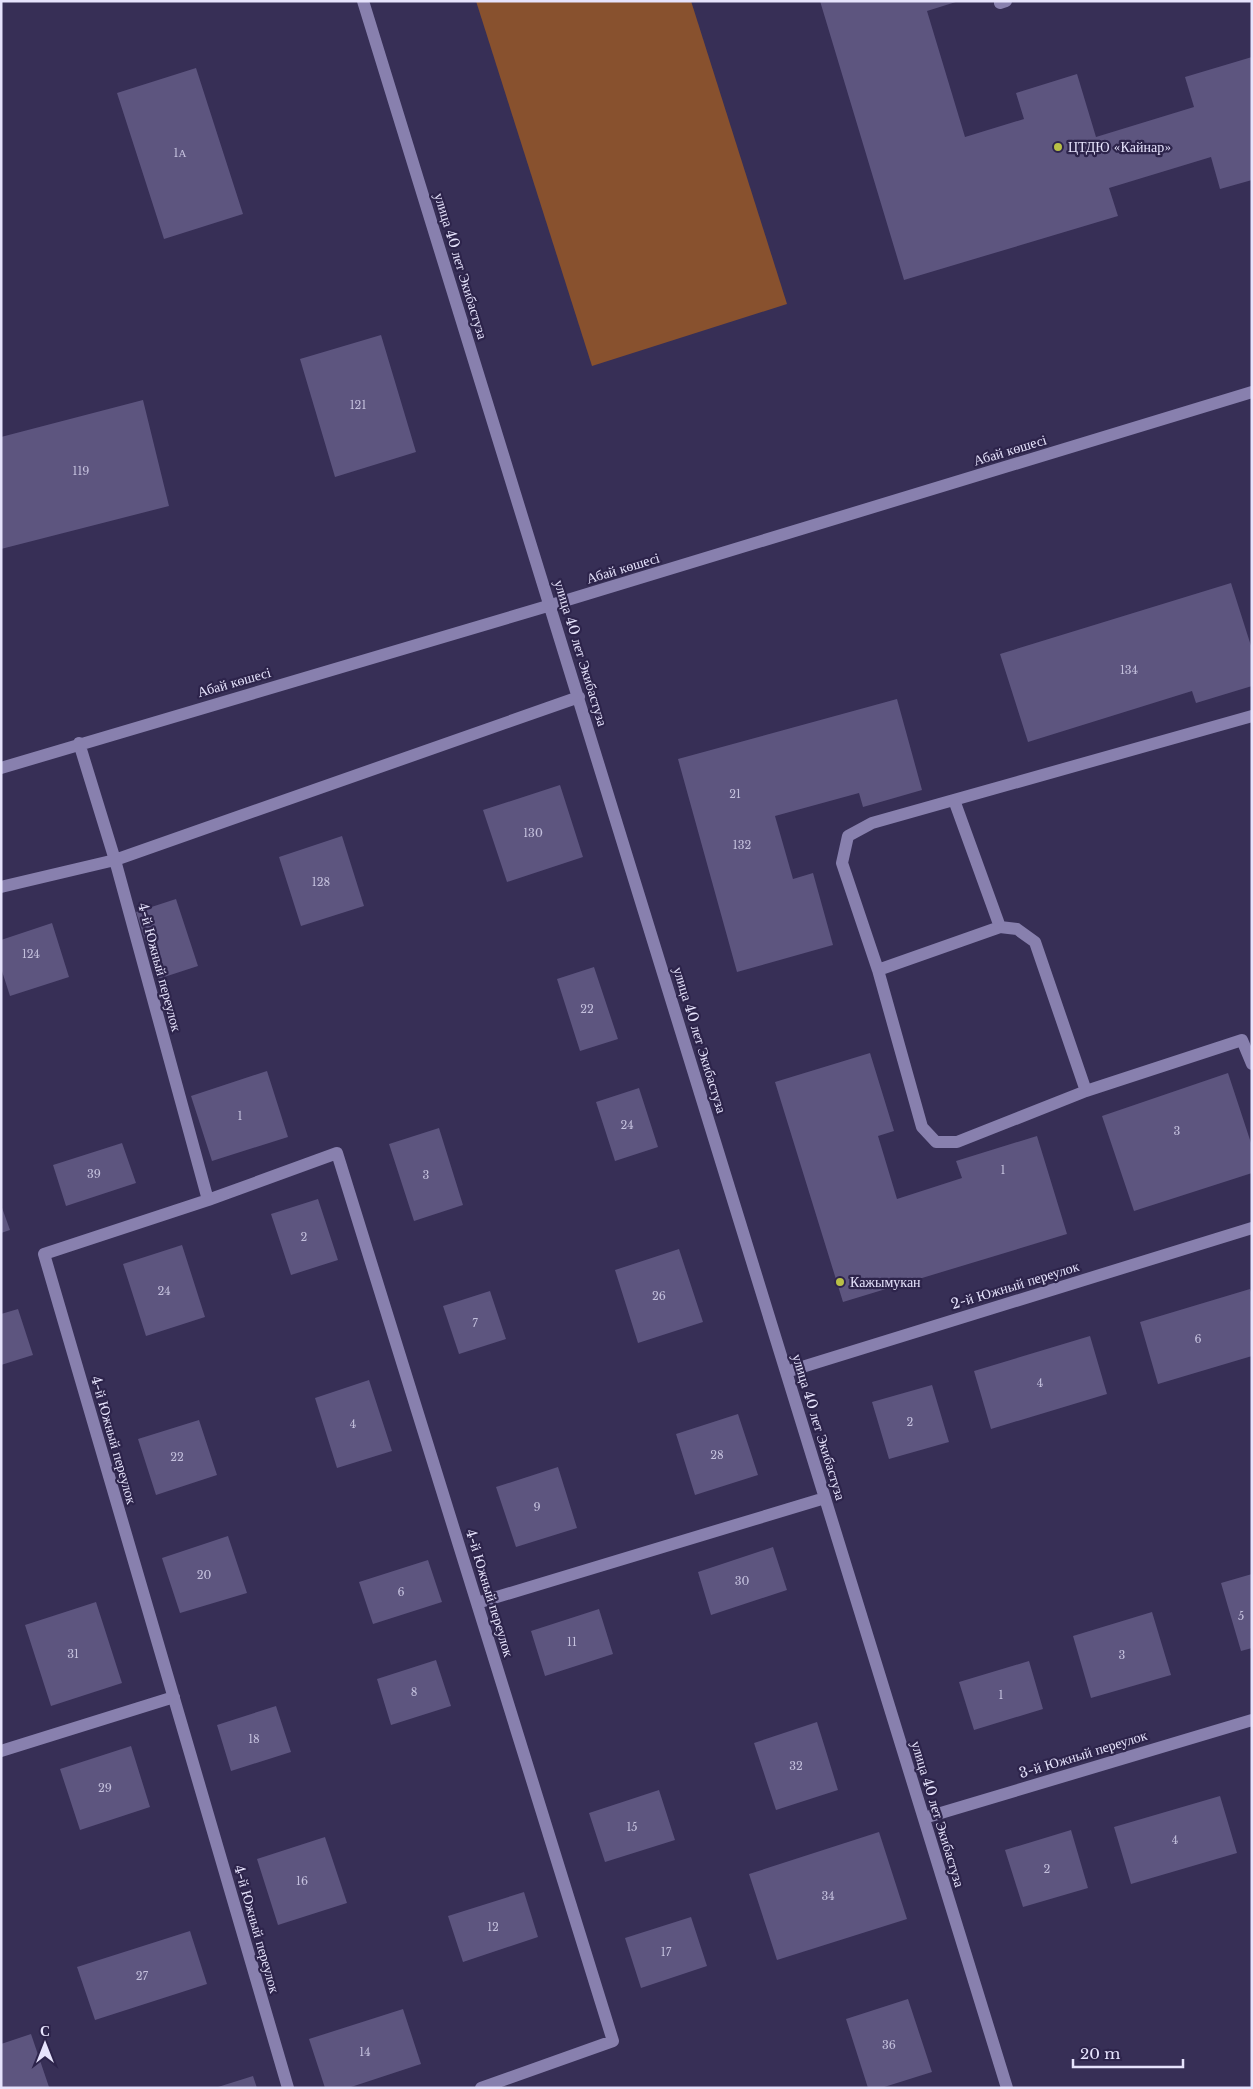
<svg xmlns="http://www.w3.org/2000/svg" width="1253" height="2089" viewBox="0 0 1253 2089" font-family="'Libre Baskerville',serif">
	<style>
		.green { fill: #88512e }
		.building { fill: #5d557f }
		.lines { fill: none; stroke-linecap: round; stroke-linejoin: round }
		.minor { stroke: #8880ae; stroke-width: 12 }
		.poi-dot { fill: #b9c046; stroke: #2d244b; stroke-width: 2 }
		.labels { text-anchor: middle; stroke-width: 4.5; stroke-linejoin: round; paint-order: stroke }
		.number-label { font-size: 11px; fill: #c4c0dd }
		.poi-label { font-size: 14px; fill: #e6e3fc; stroke: #2d244b; text-anchor: start }
		.street-label { font-size: 14px; fill: #e6e3fc; stroke: #2d244b }
	</style>
	<rect width="100%" height="100%" fill="#372f56"/>
	<path class="green" d="M476,1H691L787,304L592,366Z"/>
	<path class="building" d="M820,1H959L927,11L965,137L1024,119L1016,93L1077,74L1096,137L1194,107L1185,77L1252,57V180L1220,189L1211,157L1109,188L1118,216L904,280Z
		M196,68L243,214L164,239L117,93Z
		M381,335L416,452L335,477L300,359Z
		M143,400L169,506L1,549V437Z
		M1231,583L1252,649V686L1196,703L1192,691L1028,742L1000,654Z
		M897,699L922,790L863,807L859,793L775,816L793,879L813,873L833,945L737,972L678,759Z
		M560,785L583,857L507,882L483,810Z
		M342,836L364,906L301,926L279,857Z
		M176,899L198,966L158,979L136,912Z
		M52,923L69,977L10,996L1,968V940Z
		M594,967L618,1039L580,1051L557,979Z
		M870,1053L894,1131L878,1136L897,1199L962,1178L956,1161L1037,1136L1067,1234L843,1302L775,1082Z
		M267,1071L288,1137L212,1161L191,1096Z
		M1228,1073L1252,1146V1173L1134,1211L1102,1116Z
		M639,1088L658,1147L615,1161L596,1102Z
		M439,1128L463,1205L414,1221L389,1144Z
		M122,1143L136,1183L66,1206L53,1165Z
		M318,1199L338,1260L291,1275L271,1214Z
		M1,1205L10,1230L1,1233Z
		M182,1245L205,1317L146,1336L123,1264Z
		M679,1249L703,1322L638,1343L615,1270Z
		M1250,1289L1252,1295V1356L1158,1384L1140,1322Z
		M490,1291L506,1339L459,1354L443,1306Z
		M18,1309L33,1355L1,1365V1314Z
		M1090,1336L1107,1394L991,1429L974,1371Z
		M369,1380L392,1451L337,1468L315,1398Z
		M932,1385L949,1442L889,1459L872,1402Z
		M738,1414L758,1475L695,1495L676,1434Z
		M199,1420L217,1475L156,1495L138,1439Z
		M558,1467L577,1528L516,1547L496,1487Z
		M228,1536L247,1593L180,1613L162,1558Z
		M773,1547L787,1590L711,1615L698,1572Z
		M428,1560L442,1602L373,1624L359,1582Z
		M1252,1574V1648L1241,1651L1221,1583Z
		M96,1602L122,1683L51,1706L25,1625Z
		M599,1609L613,1654L545,1676L531,1631Z
		M1152,1612L1171,1675L1091,1698L1073,1636Z
		M436,1660L451,1706L391,1725L377,1679Z
		M1029,1661L1043,1709L974,1730L959,1682Z
		M276,1706L291,1752L231,1771L217,1725Z
		M817,1722L838,1790L776,1810L754,1743Z
		M131,1746L150,1807L80,1830L60,1769Z
		M659,1790L675,1840L605,1862L589,1813Z
		M1220,1796L1237,1853L1131,1884L1114,1827Z
		M1071,1830L1088,1888L1023,1907L1005,1850Z
		M879,1832L907,1919L777,1960L749,1874Z
		M325,1837L347,1903L278,1925L257,1859Z
		M524,1892L538,1937L463,1962L448,1916Z
		M691,1917L707,1966L641,1988L625,1938Z
		M190,1931L207,1984L95,2020L77,1967Z
		M908,1999L932,2072L881,2088H868L846,2019Z
		M403,2009L421,2064L348,2088H325L309,2039Z
		M31,2034L49,2087L1,2088V2044Z
		M253,2076L257,2088H218V2087Z"/>
	<g class="lines">
		<path class="minor" d="M363,1L1007,2088
			M1000,3L1006,1
			M1252,716L872,823L848,836L842,863L878,970L922,1127L936,1142H957L1086,1091L1242,1040L1252,1064
			M79,743L115,860L208,1200L337,1153L613,2041L481,2088
			M1,768L551,605L1252,392
			M954,800L1000,927
			M1,887L115,860L579,697
			M878,970L1000,927L1017,929L1035,942L1086,1091
			M208,1200L44,1254L288,2088
			M786,1372L1252,1228
			M477,1603L825,1498
			M1,1751L174,1697
			M924,1818L1252,1720"/>
	</g>
	<g class="poi-dot">
		<circle cx="1058" cy="147" r="5"/>
		<circle cx="840" cy="1282" r="5"/>
	</g>
	<g class="labels">
		<g class="number-label">
			<text x="180" y="157">1А</text>
			<text x="358" y="409">121</text>
			<text x="81" y="475">119</text>
			<text x="1129" y="674">134</text>
			<text x="735" y="798">21</text>
			<text x="533" y="837">130</text>
			<text x="742" y="849">132</text>
			<text x="321" y="886">128</text>
			<text x="31" y="958">124</text>
			<text x="587" y="1013">22</text>
			<text x="240" y="1120">1</text>
			<text x="627" y="1129">24</text>
			<text x="1177" y="1135">3</text>
			<text x="1003" y="1174">1</text>
			<text x="94" y="1178">39</text>
			<text x="426" y="1179">3</text>
			<text x="304" y="1241">2</text>
			<text x="164" y="1295">24</text>
			<text x="659" y="1300">26</text>
			<text x="475" y="1327">7</text>
			<text x="1198" y="1343">6</text>
			<text x="1040" y="1387">4</text>
			<text x="910" y="1426">2</text>
			<text x="353" y="1428">4</text>
			<text x="717" y="1459">28</text>
			<text x="177" y="1461">22</text>
			<text x="537" y="1511">9</text>
			<text x="204" y="1579">20</text>
			<text x="742" y="1585">30</text>
			<text x="401" y="1596">6</text>
			<text x="1241" y="1620">5</text>
			<text x="572" y="1646">11</text>
			<text x="73" y="1658">31</text>
			<text x="1122" y="1659">3</text>
			<text x="414" y="1696">8</text>
			<text x="1001" y="1699">1</text>
			<text x="254" y="1743">18</text>
			<text x="796" y="1770">32</text>
			<text x="105" y="1792">29</text>
			<text x="632" y="1831">15</text>
			<text x="1175" y="1844">4</text>
			<text x="1047" y="1873">2</text>
			<text x="302" y="1885">16</text>
			<text x="828" y="1900">34</text>
			<text x="493" y="1931">12</text>
			<text x="666" y="1956">17</text>
			<text x="142" y="1980">27</text>
			<text x="889" y="2049">36</text>
			<text x="365" y="2056">14</text>
		</g>
		<g class="poi-label">
			<text x="1068" y="152">ЦТДЮ «Кайнар»</text>
			<text x="850" y="1287">Кажымукан</text>
		</g>
		<g class="street-label">
			<text transform="translate(461 266) rotate(73)" y="5">улица 40 лет Экибастуза</text>
			<text transform="translate(1010 450) rotate(-17)" y="5">Абай көшесі</text>
			<text transform="translate(623 568) rotate(-17)" y="5">Абай көшесі</text>
			<text transform="translate(581 653) rotate(73)" y="5">улица 40 лет Экибастуза</text>
			<text transform="translate(234 682) rotate(-16)" y="5">Абай көшесі</text>
			<text transform="translate(160 967) rotate(75)" y="5">4-й Южный переулок</text>
			<text transform="translate(700 1040) rotate(73)" y="5">улица 40 лет Экибастуза</text>
			<text transform="translate(1015 1285) rotate(-17)" y="5">2-й Южный переулок</text>
			<text transform="translate(819 1427) rotate(73)" y="5">улица 40 лет Экибастуза</text>
			<text transform="translate(114 1440) rotate(74)" y="5">4-й Южный переулок</text>
			<text transform="translate(490 1593) rotate(73)" y="5">4-й Южный переулок</text>
			<text transform="translate(1083 1754) rotate(-17)" y="5">3-й Южный переулок</text>
			<text transform="translate(938 1814) rotate(73)" y="5">улица 40 лет Экибастуза</text>
			<text transform="translate(257 1929) rotate(74)" y="5">4-й Южный переулок</text>
		</g>
	</g>
	<rect width="1253" height="2089" fill="none" stroke="#e6e3fc" stroke-width="5"/>
	<g transform="translate(45 2044)" stroke="#2d244b" stroke-width="4" paint-order="stroke">
	<path d="M0-4L9 19L0 12L-9 19Z" fill="#e6e3fc"/>
	<text y="-8" font-size="14" font-weight="bold" text-anchor="middle" fill="#e6e3fc">С</text>
	</g>
	<path d="M1073 2059v8h110v-8" fill="none" stroke="#e6e3fc" stroke-width="2.5"/>
	<text x="1080" y="2059" font-size="15" fill="#e6e3fc" stroke="#2d244b" stroke-width="4" paint-order="stroke">20 m</text>
</svg>
